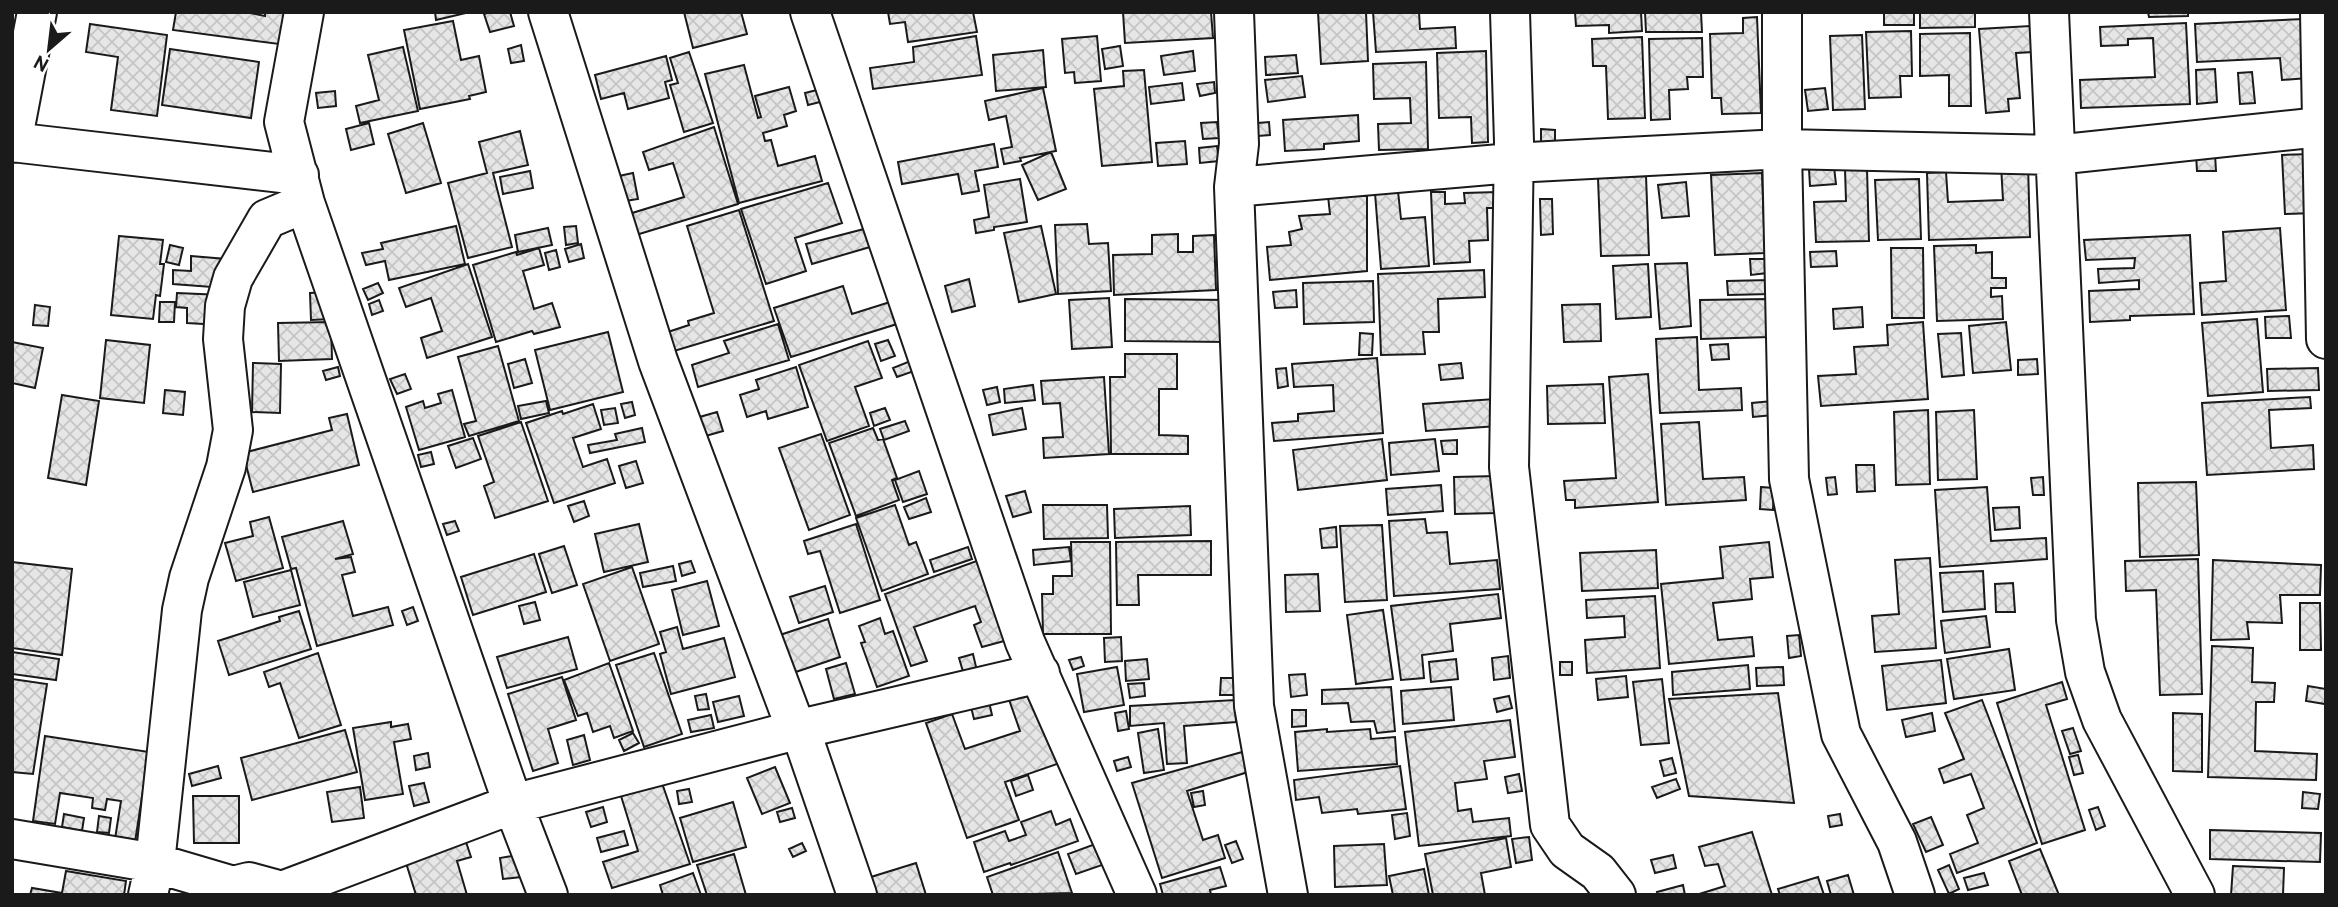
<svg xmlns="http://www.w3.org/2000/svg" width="2338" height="907" viewBox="0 0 2338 907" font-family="Overpass,sans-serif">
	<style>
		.building { fill: url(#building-cross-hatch); stroke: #1a1a1a; stroke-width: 2 }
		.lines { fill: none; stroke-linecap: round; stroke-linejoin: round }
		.minor-casing { stroke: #1a1a1a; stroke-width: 42 }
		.minor { stroke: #fff; stroke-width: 38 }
	</style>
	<defs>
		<pattern id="building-cross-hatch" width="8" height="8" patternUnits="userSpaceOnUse" patternTransform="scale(1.75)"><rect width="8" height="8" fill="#e6e6e6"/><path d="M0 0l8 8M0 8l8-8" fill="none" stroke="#c5c5c5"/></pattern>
	</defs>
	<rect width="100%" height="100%" fill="#fff"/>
	<path class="building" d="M176,12H246L265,16V12H285L279,44L173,30Z
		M435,12H470L436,20Z
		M491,12H510L514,26L490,32L484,14Z
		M684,12H741L747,34L693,48Z
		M888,12H973L977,32L908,42L905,22L890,24Z
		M1123,12H1211L1213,38L1125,43Z
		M1318,12H1366L1368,61L1321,64Z
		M1373,12H1419L1420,29L1455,27L1456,48L1376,52Z
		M1575,12H1641L1642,31L1609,33V25L1576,26Z
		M1645,12H1701L1702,32H1646Z
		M1884,12H1914V25H1884Z
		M1920,12H1975V27L1920,28Z
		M2148,12H2188V16L2149,17Z
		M1757,17L1761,113L1722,114L1721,98H1712L1710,34L1743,33V18Z
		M2304,19L2308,78L2282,80L2280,58L2197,62L2195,24Z
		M453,21L461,60L479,56L486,92L469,96L470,99L420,109L404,30Z
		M2186,23L2190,104L2081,108L2080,80L2155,77L2153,38L2128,39V45L2101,46L2100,27Z
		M90,24L167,35L157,116L111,110L118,57L86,52Z
		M2030,26L2033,52L2016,53L2020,98L2008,99L2009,111L1986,113L1979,29Z
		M1911,31L1912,76H1900L1901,97L1869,98L1866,32Z
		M1970,33L1971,106H1949V75L1920,76V34Z
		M1862,35L1865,109L1833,110L1830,36Z
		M976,36L982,75L873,89L870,68L914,62L913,47Z
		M1097,36L1101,81L1075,83L1074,72L1065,73L1062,39Z
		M1642,37L1645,118L1608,119L1606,66H1593L1592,39Z
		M1702,38L1703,77H1687L1688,89L1669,90L1670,119L1651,120L1649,39Z
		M521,45L524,61L511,63L508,49Z
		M1120,46L1123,66L1105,69L1102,49Z
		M403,47L418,111L360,123L356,106L379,100L368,55Z
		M170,49L259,62L251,118L162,105Z
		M1043,50L1046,87L996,91L993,55Z
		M1193,51L1195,71L1164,75L1161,56Z
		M1486,51L1488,142L1472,143L1471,117L1439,118L1437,53Z
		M689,52L713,123L684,132L670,85L678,83L670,58Z
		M1296,55L1298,73L1266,75L1265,57Z
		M666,56L672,80L665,82L669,98L628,109L624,93L601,99L595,75Z
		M1426,62L1428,149L1379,150L1378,124L1411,123L1410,98L1374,99L1373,64Z
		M744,65L758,118L761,117L755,96L789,87L796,111L784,115L787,126L763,133L765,141L771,140L778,166L815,156L822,181L739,203L705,74Z
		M2215,69L2217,102L2197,104L2196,70Z
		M1144,70L1152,162L1102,166L1094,89L1124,86L1123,71Z
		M2252,72L2255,103L2240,104L2238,73Z
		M1302,76L1305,97L1268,102L1265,80Z
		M1214,82L1215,93L1200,96L1197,84Z
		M1182,83L1184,100L1151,104L1149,87Z
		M1043,88L1056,151L1020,158L1021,161L1004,164L1001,149L1012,147L1006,116L989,120L985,101Z
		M1825,88L1828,109L1808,111L1805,90Z
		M821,89L824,101L808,105L805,93Z
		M335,91L336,106L318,108L316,93Z
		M1358,115L1359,141L1324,144V149L1285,151L1283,120Z
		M1217,122L1219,138L1203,139L1201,123Z
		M1269,122L1270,135L1258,136V123Z
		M369,123L374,144L351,150L346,129Z
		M423,123L441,183L406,193L388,134Z
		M714,127L738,204L636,235L629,214L684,197L673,163L649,170L643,152Z
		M1541,129L1555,130V148H1541Z
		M520,131L528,165L493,173L512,247L468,258L448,183L487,173L479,142Z
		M1185,141L1187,164L1158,166L1156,143Z
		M994,144L998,167L975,171L979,191L962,194L958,174L902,184L898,162Z
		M1217,146L1219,161L1200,163L1199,148Z
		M1051,152L1066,189L1038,200L1022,165Z
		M2196,154H2215L2216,171H2197Z
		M2311,154L2314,213L2285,214L2282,155Z
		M2028,164L2030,237L1929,240L1927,173L1946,172L1948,202L2003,200L2001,165Z
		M1834,167L1836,184L1810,186L1809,169Z
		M1845,169H1867L1869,241L1816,242L1814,202L1846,201Z
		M530,171L533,188L503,194L500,177Z
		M633,173L638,199L619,202L614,177Z
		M1762,173L1765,253L1715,255L1711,175Z
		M1646,176L1649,255L1601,256L1598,178Z
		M1020,179L1027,222L994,227V230L976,233L974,220L989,217L984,185Z
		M1919,179L1921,239L1878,240L1875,180Z
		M1686,182L1689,216L1662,218L1658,185Z
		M828,183L842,223L795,238L806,271L766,284L741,209Z
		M1398,191L1401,219L1425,217L1429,266L1381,269L1375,193Z
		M1431,192H1445V204L1465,203L1464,193L1497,192L1498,208H1487L1488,240L1469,241L1470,262L1434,264Z
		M1328,196H1367V271L1270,280L1267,247L1291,245L1289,232L1302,229L1299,216L1330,214Z
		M1540,199H1552L1553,234L1541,235Z
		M739,210L774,321L674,351L668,332L689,325L688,321L714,313L687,226Z
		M1087,224L1089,244L1108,243L1111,291L1058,294L1055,225Z
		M456,226L465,264L389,280L385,261L366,265L362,253L383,249L381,243Z
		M576,226L578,243L566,245L564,227Z
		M1041,226L1056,294L1019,302L1004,233Z
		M548,228L552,245L518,252L515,235Z
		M2280,228L2286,310L2202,315L2200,283L2226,281L2223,232Z
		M864,229L870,247L812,264L806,244Z
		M1178,234V252H1193V236L1214,235L1216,290L1114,295L1113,255L1152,254V235Z
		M2190,235L2194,314L2130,316V320L2090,322L2089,291L2139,289V280L2099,283L2098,269L2134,268L2135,258L2086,260L2084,240Z
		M119,236L163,240L160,264H164L160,296L156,295L153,319L111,315Z
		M581,244L584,258L569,262L565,249Z
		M170,245L183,248L179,265L166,262Z
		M1976,245V253L1992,252V278H2006V288H1991V297L2002,296L2003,319L1937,321L1934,246Z
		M539,248L544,265L523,271L534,309L552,303L560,327L534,334L532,331L496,342L473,265L516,252L517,255Z
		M1891,248H1923L1924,318H1892Z
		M556,250L560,267L549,270L545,253Z
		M1836,251L1837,266L1811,267L1810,252Z
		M191,256L226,259L225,288L173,284V270L191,271Z
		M1750,259H1767V273L1751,275Z
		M1687,263L1691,326L1660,329L1655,264Z
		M468,264L492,337L427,358L421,338L442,331L431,298L406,307L399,288Z
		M1648,264L1651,317L1616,319L1613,266Z
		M1484,270L1485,297L1438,299L1439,332H1423L1425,354L1381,355L1378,274Z
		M969,279L975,306L952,312L945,286Z
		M1770,280V294L1728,295L1727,281Z
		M1373,281L1374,322L1304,324L1303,283Z
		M378,283L383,293L368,300L363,289Z
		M843,286L852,314L890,302L897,324L791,357L774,308Z
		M1296,290L1297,307L1275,308L1273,292Z
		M330,292L331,319L311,320L310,293Z
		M177,293L222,295L221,325L187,323V308L176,307Z
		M1109,298L1112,347L1072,349L1069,300Z
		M1125,299L1230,300L1229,342L1125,341Z
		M1768,299L1769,337L1701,339L1700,300Z
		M379,300L383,311L372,315L369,304Z
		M160,302H175L174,322H159Z
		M1600,304L1601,341L1564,342L1562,305Z
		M35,305L50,307L48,326L33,325Z
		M1862,307L1863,327L1834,329L1833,309Z
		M2289,316L2291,338H2266L2265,317Z
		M2257,319L2263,392L2208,396L2202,323Z
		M331,322L332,359L279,361L278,323Z
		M1923,322L1928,399L1821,406L1818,376L1856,374L1854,347L1888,345L1887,325Z
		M2006,322L2011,370L1973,373L1969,326Z
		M778,324L789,360L698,387L692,365L729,353L724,341Z
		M608,332L623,392L550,410L535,350Z
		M1360,333L1373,334L1372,355H1359Z
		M1961,333L1964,375L1942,377L1938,334Z
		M1697,337L1699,390L1741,388L1742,410L1660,413L1656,339Z
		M106,340L150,345L144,403L100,398Z
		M888,340L895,356L881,361L875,344Z
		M868,341L882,378L855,387L869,426L827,441L799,365Z
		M12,342L43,348L35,388L12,383Z
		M1728,344L1729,359L1712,360L1710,345Z
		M498,346L519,421L469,436L464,424L476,421L458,357Z
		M1125,354H1177V389H1159V435L1188,436V454H1111L1110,377H1125Z
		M1377,358L1383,433L1274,441L1272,423L1298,421V414L1334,411L1333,385L1294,387L1292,364Z
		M525,359L532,383L514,388L508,364Z
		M2037,359L2038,374L2018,375V360Z
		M913,360L917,370L897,377L893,368Z
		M253,363L281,364L280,413L252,412Z
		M1461,363L1463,378L1441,380L1439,365Z
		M338,367L340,376L326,380L323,371Z
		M796,367L808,407L768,419L766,411L747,417L740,395L759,389L756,380Z
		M1286,368L1288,386L1278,388L1276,369Z
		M2318,368L2319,390L2268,391L2267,369Z
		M405,374L411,389L397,394L390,379Z
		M1648,374L1658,502L1575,508V500H1566L1564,481L1616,478L1609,377Z
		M1104,377L1109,454L1044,458L1043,438L1063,437L1060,403L1043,404L1041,381Z
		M1603,384L1605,423L1548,424L1547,386Z
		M1033,385L1035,400L1005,403L1004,389Z
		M997,387L1000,402L987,405L983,390Z
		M165,390L185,392L183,415L163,413Z
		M452,390L465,437L419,450L406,407L423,401L425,408L441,403L438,394Z
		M62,395L99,401L86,485L48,478Z
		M2310,397L2311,408L2269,410L2271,448L2313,445L2314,469L2207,475L2202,403Z
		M1495,399L1498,426L1426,431L1423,404Z
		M546,401L549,413L521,419L518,406Z
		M1772,401L1773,415L1753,417L1752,403Z
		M632,402L635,415L625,418L621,404Z
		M593,404L601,429L573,438L583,467L607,459L615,483L554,503L526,423L562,411L563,414Z
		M615,408L618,423L604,425L601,410Z
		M885,408L890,420L874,426L870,413Z
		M1022,408L1026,429L993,435L989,415Z
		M1928,410L1930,484L1896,485L1894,412Z
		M1974,410L1977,479L1938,480L1936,412Z
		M717,412L723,431L702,437L696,418Z
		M347,414L359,465L253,492L243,453L332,430L329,418Z
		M905,421L909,431L884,440L880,429Z
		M521,422L548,501L495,518L484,486L494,482L478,436Z
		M1699,422L1703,479L1744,477L1746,500L1666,505L1661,424Z
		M642,428L645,442L590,453L588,445L617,440L615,434Z
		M873,428L878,440L883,439L897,478L892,480L899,500L856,516L829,443Z
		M821,434L850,515L809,530L779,448Z
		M473,438L481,459L456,468L448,446Z
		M1382,439L1387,480L1298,490L1293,450Z
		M1435,439L1439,471L1391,475L1389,443Z
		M1457,440V454H1443L1441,441Z
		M431,452L434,464L421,467L418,455Z
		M636,461L643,483L626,488L619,466Z
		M1856,465H1874L1875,491L1857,492Z
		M919,471L927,494L903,502L895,480Z
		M1497,476L1498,513L1455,514L1454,477Z
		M1835,477L1837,494L1828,495L1826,478Z
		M2043,477L2044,495H2033L2031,478Z
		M2196,482L2199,555L2140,557L2138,483Z
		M1441,485L1443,511L1388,515L1386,489Z
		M1761,487L1774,488L1773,510L1760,509Z
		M1987,487L1991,541L2046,538L2047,559L1940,567L1935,490Z
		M1025,491L1031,512L1013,517L1006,496Z
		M926,498L931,512L909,519L904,507Z
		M584,501L589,516L574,522L568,506Z
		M895,505L909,545L916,542L928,574L882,591L856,518Z
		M1043,505H1107L1108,538L1044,539Z
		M1190,506L1191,535L1115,538L1114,509Z
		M2019,507L2020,528L1995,530L1993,508Z
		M269,517L283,568L236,581L225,543L253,536L250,522Z
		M1425,519L1427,533L1447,532L1450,564L1497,560L1500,589L1394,596L1389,521Z
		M343,521L353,554L335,559L351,557L355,572L342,575L353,616L388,607L393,625L317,646L296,568L291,569L282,537Z
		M455,521L459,531L447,535L443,524Z
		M639,524L648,562L604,572L595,534Z
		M856,524L880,600L840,613L820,551L808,554L804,541Z
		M1382,525L1387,600L1345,602L1340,526Z
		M1336,527L1337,547L1322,548L1320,529Z
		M1211,541V575H1138L1139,605H1117L1116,542Z
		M1071,542H1110L1111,634H1043L1042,594H1053V576H1072Z
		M1769,542L1773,577L1750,579L1752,599L1713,603L1718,640L1752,637L1754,656L1669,664L1661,584L1723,578L1720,547Z
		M564,546L577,585L552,593L539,554Z
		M968,547L972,559L934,572L930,560Z
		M1069,547L1071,561L1034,565L1033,550Z
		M1656,550L1658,588L1582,591L1580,553Z
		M534,554L546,592L473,615L461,577Z
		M985,558L1015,638L982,647L974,625L981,622L975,606L914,627L927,661L911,666L885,594Z
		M1930,558L1936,648L1875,652L1872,616L1899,614L1895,560Z
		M2198,559L2202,694L2160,695L2156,590L2126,591L2125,561Z
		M2213,560L2321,565L2320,595H2280L2282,623L2247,622L2249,639L2211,640Z
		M691,561L695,572L682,576L679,564Z
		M12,562L72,569L62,655L12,648Z
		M673,566L676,581L643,587L640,573Z
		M632,567L659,644L610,661L583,584Z
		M291,570L300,605L253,617L244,582Z
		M1983,571L1985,609L1943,612L1940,573Z
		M1318,574L1320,611L1286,612L1285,575Z
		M707,581L719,626L683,635L672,590Z
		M2013,583L2015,612H1996L1995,584Z
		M825,586L833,612L799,623L790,597Z
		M1498,594L1501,618L1450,624L1453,651L1422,655L1424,678L1401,680L1391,606Z
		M1655,596L1660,668L1587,673L1585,640L1625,637L1624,616L1587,618L1586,600Z
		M535,602L540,620L524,624L519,606Z
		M2300,603H2320L2321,650H2300Z
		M413,607L418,621L407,625L402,611Z
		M1383,610L1393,679L1356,684L1347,615Z
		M299,611L311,649L229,675L218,641L280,621L279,617Z
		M1986,616L1990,647L1945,653L1941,621Z
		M880,618L885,634L893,631L909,676L877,687L861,643L865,642L859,626Z
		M828,619L840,657L790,674L777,636Z
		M677,627L683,649L724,638L735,677L671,694L660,654L666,652L660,632Z
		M1799,635L1801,656L1789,658L1787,636Z
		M568,637L577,669L507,688L497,657Z
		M1121,637L1122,661L1105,662L1104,638Z
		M2212,646L2253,648L2252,682L2275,683L2274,702H2256L2255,751L2317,754L2316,780L2208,777Z
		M2009,649L2015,690L1954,699L1947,659Z
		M12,652L59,659L56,680L12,674Z
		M318,653L341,725L299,738L280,683L269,687L264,672Z
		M654,653L682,734L644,747L616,665Z
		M973,654L977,671L964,675L959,658Z
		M1508,656L1510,678L1494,680L1492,658Z
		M1081,657L1084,666L1073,670L1069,660Z
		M1147,659L1149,679L1126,681L1125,661Z
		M1456,659L1458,679L1431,682L1429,662Z
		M1941,660L1946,703L1887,710L1882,666Z
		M1560,662H1572V675H1560Z
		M609,663L633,731L614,738L610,726L593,732L587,713L578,716L564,680Z
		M846,663L855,694L834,699L826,669Z
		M1748,665L1750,689L1673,695L1672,672Z
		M1117,667L1124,705L1084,712L1077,674Z
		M1783,667L1784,685L1757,686L1756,668Z
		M1305,674L1307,695L1291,697L1289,675Z
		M1626,676L1628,697L1598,700L1596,679Z
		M562,677L576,720L548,729L558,763L533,771L508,694Z
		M1221,678H1234V695H1220Z
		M12,679L47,684L33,774L12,772Z
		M1662,679L1669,743L1641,745L1633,682Z
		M2062,682L2067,699L2046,705L2085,830L2042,844L1997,703Z
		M1144,683L1145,696L1130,698L1128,684Z
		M1032,686L1060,763L1005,782L1019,820L967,838L926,723L952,714L965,749L1020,731L1007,694Z
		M2308,686L2326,689L2325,704L2306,701Z
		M1391,687L1395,731L1377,733L1374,721L1351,722L1348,703L1322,704V690Z
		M1451,687L1454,720L1403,724L1401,691Z
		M1778,693L1794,803L1689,796L1669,699Z
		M706,694L709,709L698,710L695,696Z
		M739,696L744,716L718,722L713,702Z
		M1509,696L1512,708L1497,712L1494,699Z
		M1235,700L1236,722L1184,726L1187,763L1167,764L1164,723L1130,726V706Z
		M1982,700L2037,843L1957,873L1950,854L1978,843L1967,815L1984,808L1971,774L1944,783L1939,769L1964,759L1945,713Z
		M989,702L992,715L974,719L971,707Z
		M1292,710H1306V726L1292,727Z
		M1126,711L1129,729L1118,731L1115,713Z
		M1932,713L1935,731L1906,737L1902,720Z
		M2173,713L2202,714V772L2173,771Z
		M711,715L714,728L691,732L688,720Z
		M1510,720L1515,757L1484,761L1487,779L1455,783L1458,811L1471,809L1473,822L1509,818L1511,836L1419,846L1405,732Z
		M391,722V727L408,724L411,739L394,742L403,794L365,800L353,728Z
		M2073,728L2081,751L2070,754L2062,731Z
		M1158,729L1164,770L1144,773L1138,733Z
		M1327,729V732L1370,729L1371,739L1395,737L1397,764L1298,771L1295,732Z
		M345,730L357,772L252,800L241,758Z
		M633,733L639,743L624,751L619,740Z
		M584,735L590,760L573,765L567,740Z
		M45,736L149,752L135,842L115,839L121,801L107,799L105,810L92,808L93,798L60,793L55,824L33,821Z
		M1242,752L1248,772L1187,791L1203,840L1218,835L1225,858L1162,878L1132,783Z
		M428,753L430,767L416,770L414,756Z
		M2078,755L2083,773L2074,775L2069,757Z
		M1128,757L1131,767L1117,771L1114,761Z
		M1672,758L1676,773L1664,776L1660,761Z
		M218,766L221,778L192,786L189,774Z
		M1400,766L1406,809L1358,814L1357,809L1322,813L1319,797L1296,800L1294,780Z
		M775,767L790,803L762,814L747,778Z
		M1519,774L1522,791L1508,793L1505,777Z
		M1028,775L1033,790L1016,796L1011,781Z
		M1676,779L1680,789L1657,798L1652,787Z
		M424,783L429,802L414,806L409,786Z
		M662,783L690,864L612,888L603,862L638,851L621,796Z
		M360,787L364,818L332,822L327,792Z
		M689,789L692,802L679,804L677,791Z
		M1203,791L1205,805L1194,807L1191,793Z
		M2303,792L2320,794L2318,809L2302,808Z
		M193,796H239V843H194Z
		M733,802L746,847L693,862L680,818Z
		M603,807L607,822L591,827L586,812Z
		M2098,807L2105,826L2096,830L2089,810Z
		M792,808L795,818L780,822L777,812Z
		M1051,811L1056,825L1070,819L1078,841L1011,865L1010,863L984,872L974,842L1005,831L1009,841L1026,835L1021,822Z
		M1407,813L1410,836L1395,839L1392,815Z
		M64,814L84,818L82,831L62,827Z
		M1840,814L1842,825L1830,827L1828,816Z
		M99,816L111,818L109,833L97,832Z
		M1931,817L1943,845L1926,852L1913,824Z
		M2210,830L2321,833L2320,862L2210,859Z
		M624,831L628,845L601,852L597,838Z
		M1752,832L1772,895H1696L1725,886L1718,864L1705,866L1699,847Z
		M1529,837L1532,860L1516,863L1512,839Z
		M1506,838L1511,867L1481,873L1485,895H1433L1425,854Z
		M1236,841L1243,859L1232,863L1225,845Z
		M466,842L471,857L457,861L467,895H416L402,850L453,846Z
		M802,843L806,851L793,857L789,849Z
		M1098,843L1105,864L1076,874L1068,854Z
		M1384,844L1387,885L1335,887L1334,846Z
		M2040,849L2059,895H2022L2009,861Z
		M1058,852L1072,893L993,895L987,877Z
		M734,854L746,895H707L697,865Z
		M518,855L521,877L503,879L500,858Z
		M1673,855L1676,868L1655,873L1651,860Z
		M916,863L926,895H877L871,877Z
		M1949,865L1959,889L1949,894L1938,870Z
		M2233,866L2284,868L2283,895H2231Z
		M1220,867L1226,886L1210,890L1211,895H1163L1160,884Z
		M1424,869L1429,895H1393L1389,876Z
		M66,871L126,881L124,895H30L32,888L62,893Z
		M693,873L701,895H663L660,885Z
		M1984,873L1988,885L1968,890L1964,878Z
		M1848,875L1854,895H1831L1827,881Z
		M1818,877L1824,895H1780L1778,889Z
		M1683,885L1685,895H1658L1657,892Z"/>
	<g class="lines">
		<defs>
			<path id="minor" d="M304,12L284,122L305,203L513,804L548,895
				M548,12L658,361L795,726L800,729L857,895
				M810,12L1025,642L1137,895
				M1234,12L1239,144L1234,187L1254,706L1288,895
				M1510,12L1514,142L1509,467L1550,825L1567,850L1598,872L1616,895
				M1782,12V149L1789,479L1841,734L1897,842L1915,895
				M2049,12L2076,620L2085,672L2102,720L2195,895
				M2320,12L2326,339
				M12,142L299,175
				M12,143L37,12
				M1234,187L1512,163L1782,149L2055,155L2321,127
				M12,839L155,863L233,886L249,882L282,891L513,804L800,729L1040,673
				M148,895L155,863L182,610L189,578L226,467L233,430L223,339L225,306L233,278L267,219L305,203"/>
		</defs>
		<use href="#minor" class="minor-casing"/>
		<use href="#minor" class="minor"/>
	</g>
	<rect width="2338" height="907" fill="none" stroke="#1a1a1a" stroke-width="28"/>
	<g transform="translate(49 49) rotate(208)" stroke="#ffffff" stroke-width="5" paint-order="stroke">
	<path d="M0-5L12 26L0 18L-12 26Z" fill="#1a1a1a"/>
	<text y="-10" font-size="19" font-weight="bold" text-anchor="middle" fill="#1a1a1a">N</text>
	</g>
</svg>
